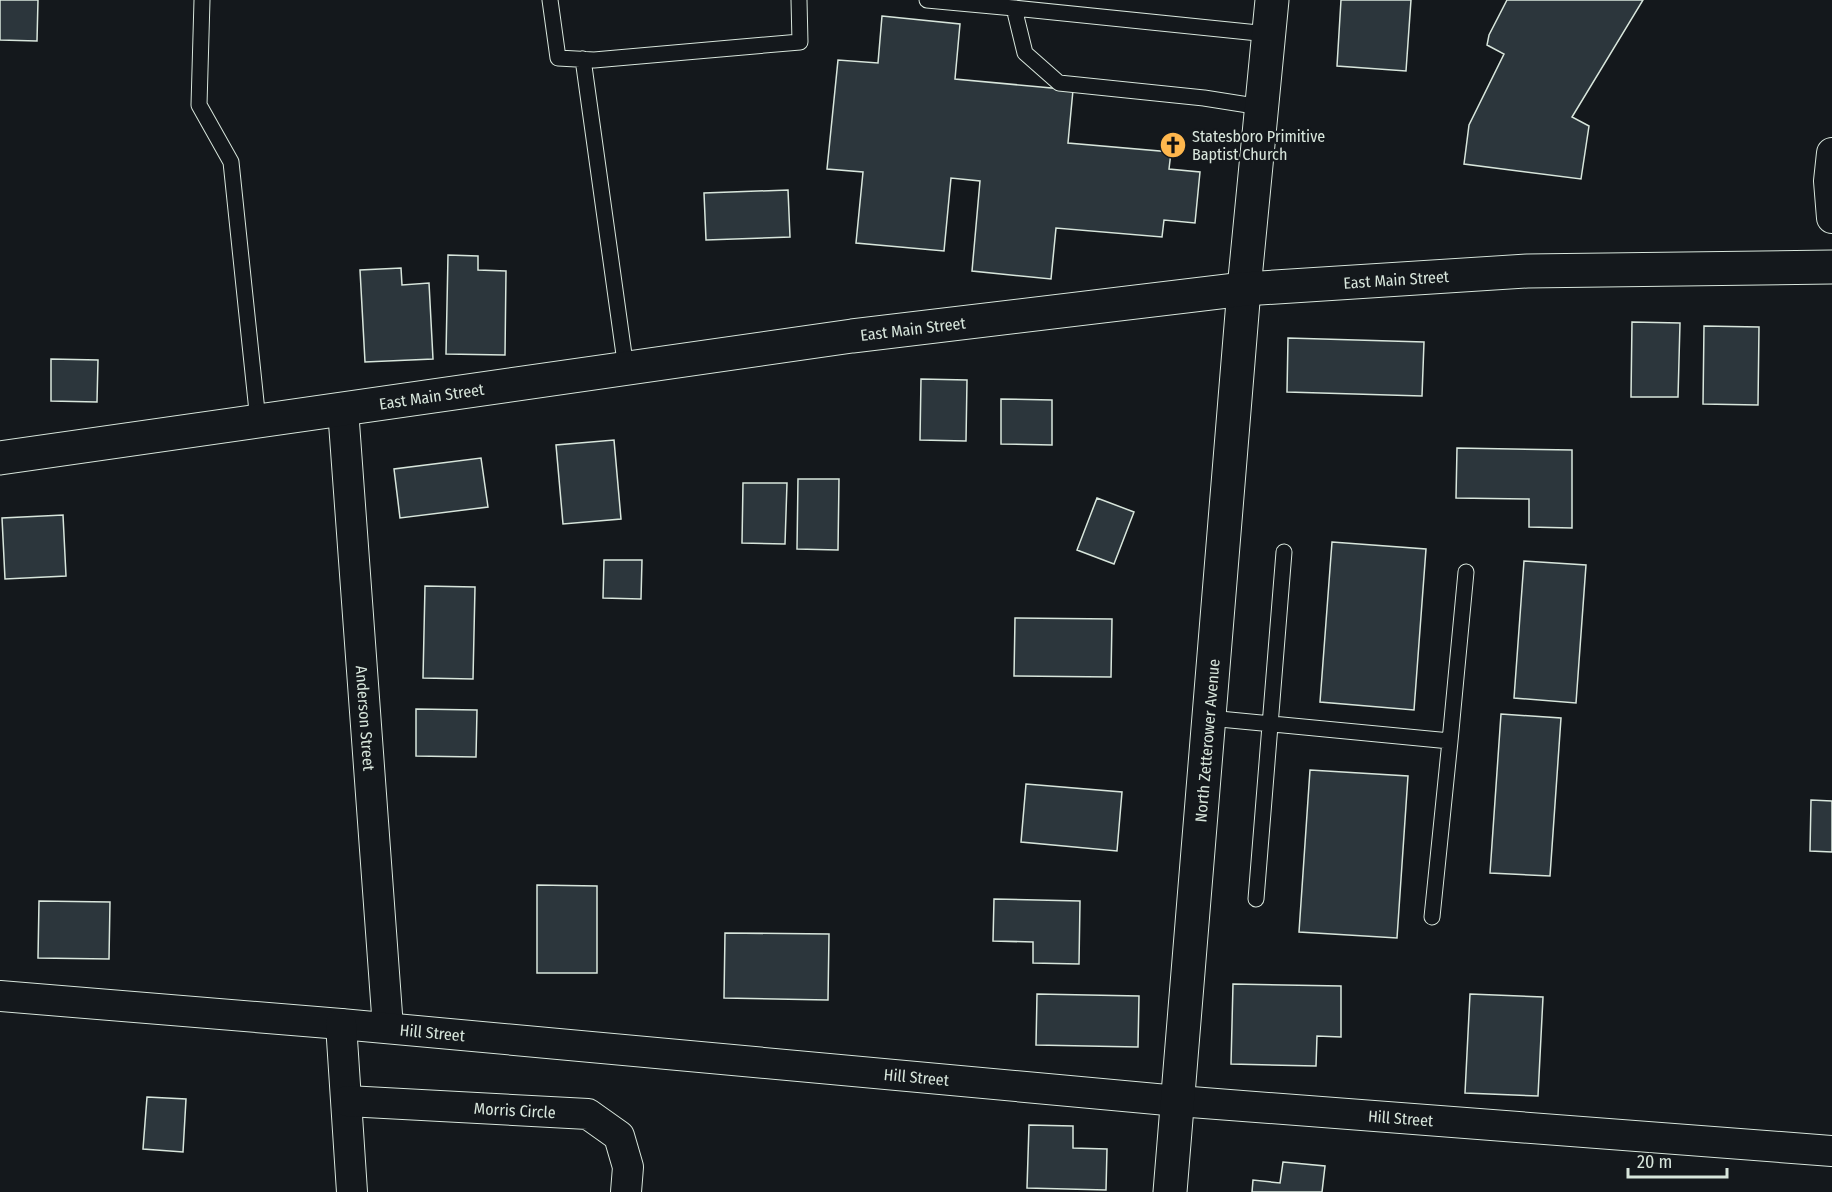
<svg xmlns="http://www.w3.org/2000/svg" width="1832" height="1192" viewBox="0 0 1832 1192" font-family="'Fira Sans Condensed',sans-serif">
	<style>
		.building { fill: #2c363c; stroke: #d8e6dc; stroke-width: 1.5 }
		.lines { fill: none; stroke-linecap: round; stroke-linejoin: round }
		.service-casing { stroke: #d8e6dc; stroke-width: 17 }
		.minor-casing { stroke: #d8e6dc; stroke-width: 32 }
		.tertiary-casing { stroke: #d8e6dc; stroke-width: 35 }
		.secondary-casing { stroke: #d8e6dc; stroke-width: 35 }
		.service { stroke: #14181c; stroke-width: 15 }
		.minor { stroke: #14181c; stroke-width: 30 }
		.tertiary { stroke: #14181c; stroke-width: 33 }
		.secondary { stroke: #14181c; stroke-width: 33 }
		.labels { text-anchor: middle; stroke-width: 4.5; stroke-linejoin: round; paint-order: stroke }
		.poi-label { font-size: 16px; fill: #d8e6dc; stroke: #14181c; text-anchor: start }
		.street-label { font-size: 16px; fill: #d8e6dc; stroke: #14181c }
	</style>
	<rect width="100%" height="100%" fill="#14181c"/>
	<path class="building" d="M0,0H38L37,41L0,40Z
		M1341,0H1411L1406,71L1337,66Z
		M1507,0H1643L1572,117L1589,126L1581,179L1464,164L1469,125L1504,54L1487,45L1489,35Z
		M882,16L960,24L955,79L1073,90L1068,143L1171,152L1169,169L1200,172L1195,223L1164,220L1162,237L1056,228L1051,279L972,271L980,181L951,178L944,251L856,243L863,172L827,169L838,60L878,63Z
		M788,190L790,237L706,240L704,193Z
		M448,255L478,256V270L506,271L505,355L446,354Z
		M401,268L402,285L429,283L433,359L365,362L360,270Z
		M1632,322L1680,323L1678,397H1631Z
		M1704,326L1759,327L1758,405L1703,404Z
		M1288,338L1424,342L1422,396L1287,392Z
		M51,359L98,360L97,402L51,401Z
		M921,379L967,380L966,441L920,440Z
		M1001,399L1052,400V445L1001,444Z
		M614,440L621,519L563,524L556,445Z
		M1457,448L1572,450V528L1529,527V499L1456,498Z
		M481,458L488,507L400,518L394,469Z
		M798,479H839L838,550L797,549Z
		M743,483H787L785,544L742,543Z
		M1097,498L1134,512L1114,564L1077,550Z
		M63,515L66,576L5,579L2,518Z
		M1332,542L1426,549L1414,710L1320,702Z
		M604,560H642L641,599L603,598Z
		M1524,561L1586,565L1576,703L1514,698Z
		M425,586L475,587L473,679L423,678Z
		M1015,618L1112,619L1111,677L1014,676Z
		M416,709L477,710L476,757L416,756Z
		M1501,714L1561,718L1550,876L1490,873Z
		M1310,770L1408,776L1397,938L1299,932Z
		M1026,784L1122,792L1117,851L1021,842Z
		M1811,800L1832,801V852L1810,851Z
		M537,885L597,886V973H537Z
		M994,899L1080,901L1079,964L1033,963V942L993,941Z
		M39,901L110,902L109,959L38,958Z
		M725,933L829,934L828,1000L724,998Z
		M1233,984L1341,986V1037L1317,1036L1316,1066L1231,1064Z
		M1037,994L1139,996L1138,1047L1036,1045Z
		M1470,994L1543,997L1538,1096L1465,1093Z
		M147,1097L186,1099L183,1152L143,1149Z
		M1029,1125L1073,1126V1148L1107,1149L1106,1190L1027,1188Z
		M1283,1162L1325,1166L1322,1192H1252L1253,1180L1280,1183Z"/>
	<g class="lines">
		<defs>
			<path id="service" d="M202,0L199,105L231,162L258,421
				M550,0L558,58L594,60L800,42L799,0
				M927,0L1014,8
				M583,59L626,369
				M1261,107L1204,98L1059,83L1025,53L1014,8L1268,34
				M1209,718L1450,741L1466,572
				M1256,899L1284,552
				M1432,917L1450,741"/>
			<g id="minor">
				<path d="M1832,153L1829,181L1832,218"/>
				<path id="s1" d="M343,409L388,1028"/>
				<path id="s2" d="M0,996L341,1024L1178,1101L1832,1151"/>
				<path d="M341,1024L352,1192"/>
				<path id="s3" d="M347,1101L588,1114L619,1136L628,1167L626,1192"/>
			</g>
			<g id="tertiary">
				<path id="s4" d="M1170,1192L1244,289L1272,0"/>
			</g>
			<g id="secondary">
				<path id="s5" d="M0,458L852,336L1244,289L1527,271L1832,267"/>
			</g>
		</defs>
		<use href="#service" class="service-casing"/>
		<use href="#minor" class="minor-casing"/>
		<use href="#tertiary" class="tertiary-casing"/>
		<use href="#secondary" class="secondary-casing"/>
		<use href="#service" class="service"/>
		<use href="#minor" class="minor"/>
		<use href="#tertiary" class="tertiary"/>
		<use href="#secondary" class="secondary"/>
	</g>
	<defs>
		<symbol id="church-disc" viewBox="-11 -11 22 22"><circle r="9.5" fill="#ffb74d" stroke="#14181c"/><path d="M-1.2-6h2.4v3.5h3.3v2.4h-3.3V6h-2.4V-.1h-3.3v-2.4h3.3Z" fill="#111"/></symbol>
	</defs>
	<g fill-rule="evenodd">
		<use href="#church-disc" x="1158" y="130" width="30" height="30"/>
	</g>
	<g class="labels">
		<g class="poi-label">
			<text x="1192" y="142">Statesboro Primitive<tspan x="1192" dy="18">Baptist Church</tspan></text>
		</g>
		<g class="street-label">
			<text dy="6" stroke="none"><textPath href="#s5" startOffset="1408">East Main Street</textPath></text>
			<text dy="6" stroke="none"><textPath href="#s5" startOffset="922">East Main Street</textPath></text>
			<text dy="6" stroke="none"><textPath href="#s5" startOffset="436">East Main Street</textPath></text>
			<text dy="6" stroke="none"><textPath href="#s1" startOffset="310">Anderson Street</textPath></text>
			<text dy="6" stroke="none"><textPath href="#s4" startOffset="453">North Zetterower Avenue</textPath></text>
			<text dy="6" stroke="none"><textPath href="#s2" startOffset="434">Hill Street</textPath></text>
			<text dy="6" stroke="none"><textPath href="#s2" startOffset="920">Hill Street</textPath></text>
			<text dy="6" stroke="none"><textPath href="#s3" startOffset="168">Morris Circle</textPath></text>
			<text dy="6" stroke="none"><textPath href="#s2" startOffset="1406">Hill Street</textPath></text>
		</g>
	</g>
	<path d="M1628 1168v9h99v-9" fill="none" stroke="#d8e6dc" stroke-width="3"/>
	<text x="1637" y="1168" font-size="18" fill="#d8e6dc" stroke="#14181c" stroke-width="4.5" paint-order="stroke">20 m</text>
</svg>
